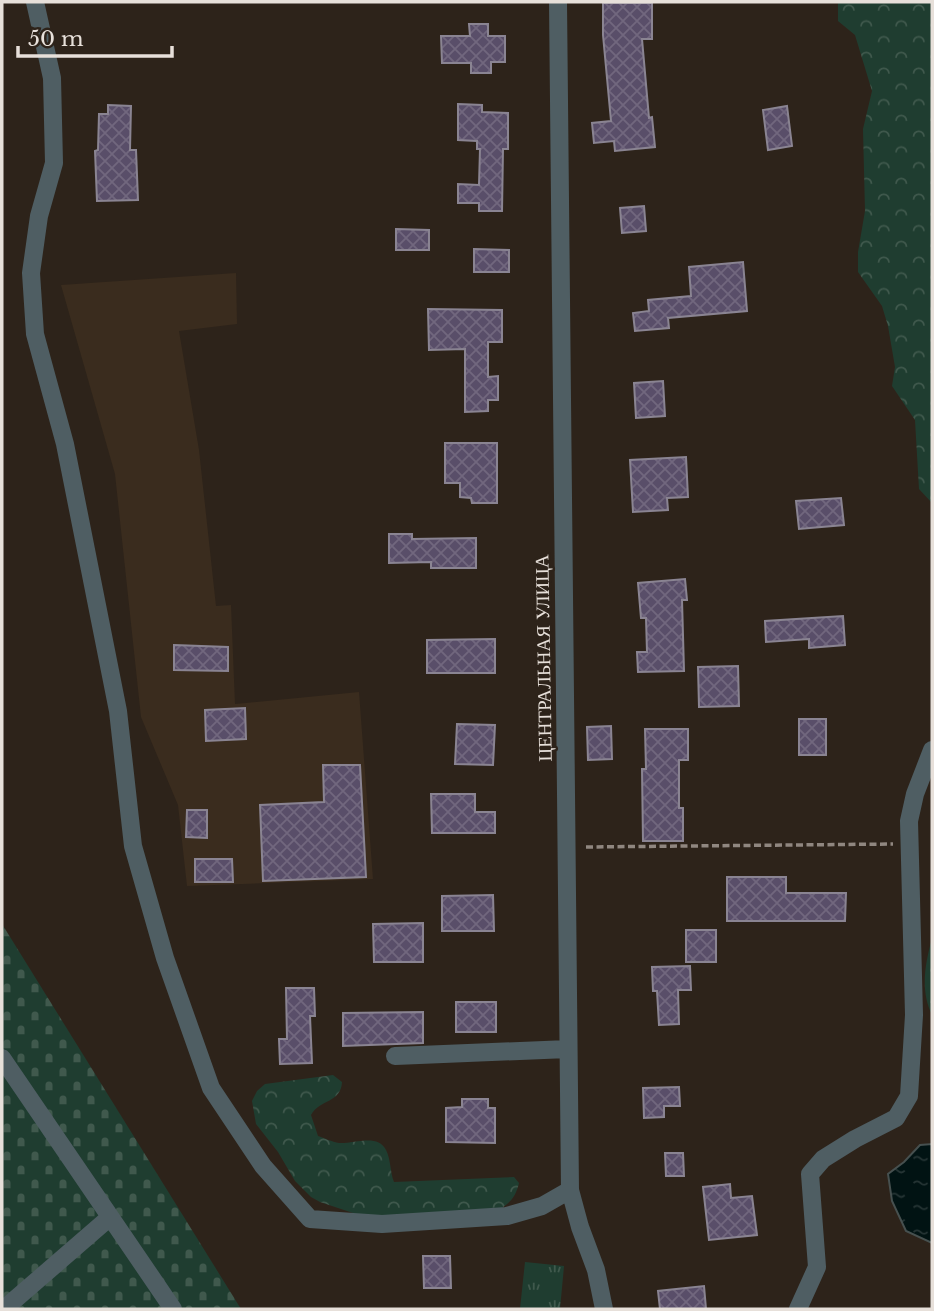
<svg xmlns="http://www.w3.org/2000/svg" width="934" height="1311" viewBox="0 0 934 1311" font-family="'Libre Baskerville',serif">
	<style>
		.built { fill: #3a2c1e }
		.forest { fill: url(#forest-crowns) }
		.cemetery { fill: url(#cemetery-stones) }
		.park { fill: url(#park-tufts) }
		.water { fill: url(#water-ripples); stroke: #46504f; stroke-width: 2 }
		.building { fill: url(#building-cross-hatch); stroke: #8a8492; stroke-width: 2 }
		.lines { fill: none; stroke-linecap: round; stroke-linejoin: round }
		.path { stroke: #908780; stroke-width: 3.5; stroke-dasharray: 7 3.5; stroke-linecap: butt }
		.minor { stroke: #4f5e63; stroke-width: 18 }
		.labels { text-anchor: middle; stroke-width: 5; stroke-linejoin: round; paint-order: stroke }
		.street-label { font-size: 19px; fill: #e7e0da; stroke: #2d231a }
	</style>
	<defs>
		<pattern id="forest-crowns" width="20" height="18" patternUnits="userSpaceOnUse" patternTransform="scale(1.75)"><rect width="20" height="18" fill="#1f3d30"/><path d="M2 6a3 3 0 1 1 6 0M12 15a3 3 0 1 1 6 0" fill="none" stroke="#40594d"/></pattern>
		<pattern id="cemetery-stones" width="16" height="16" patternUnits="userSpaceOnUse" patternTransform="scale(1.75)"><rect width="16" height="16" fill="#1f3d30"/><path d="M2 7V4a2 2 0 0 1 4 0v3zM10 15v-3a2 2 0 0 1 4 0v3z" fill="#40594d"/></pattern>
		<pattern id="park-tufts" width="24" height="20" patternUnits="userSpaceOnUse" patternTransform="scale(1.75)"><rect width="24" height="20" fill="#1f3d30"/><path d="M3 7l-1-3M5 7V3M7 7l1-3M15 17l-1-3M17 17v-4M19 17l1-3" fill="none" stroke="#40594d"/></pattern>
		<pattern id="water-ripples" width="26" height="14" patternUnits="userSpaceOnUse" patternTransform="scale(1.75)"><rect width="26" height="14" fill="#011313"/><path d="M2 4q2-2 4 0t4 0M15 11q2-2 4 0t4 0" fill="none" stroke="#263535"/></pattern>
		<pattern id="building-cross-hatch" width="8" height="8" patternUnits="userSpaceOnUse" patternTransform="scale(1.75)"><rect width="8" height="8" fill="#594e69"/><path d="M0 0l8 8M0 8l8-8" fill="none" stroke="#71677e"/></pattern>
	</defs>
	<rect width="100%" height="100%" fill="#2d231a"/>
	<path class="built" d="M236,273L237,324L179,331L199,450L216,606L231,605L235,704L359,692L373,879L187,886L178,805L141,717L115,474L61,285Z"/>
	<path class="forest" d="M838,2H932V503L919,489L915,420L892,386L895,367L888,326L882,306L858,272V252L865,211L863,129L872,91L855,35L838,21Z
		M932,938V1015C920,990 925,965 932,938Z
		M333,1075L342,1082C341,1103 320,1099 311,1115L318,1136C324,1138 332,1142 339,1143C354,1144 378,1133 386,1150C391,1160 390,1172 394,1182L514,1177L519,1183C516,1196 511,1202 500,1209L371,1219L320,1202L311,1197L295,1181L278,1152L256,1124L252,1101L257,1091L265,1084Z"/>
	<path class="cemetery" d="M2,924L241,1309H2Z"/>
	<path class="park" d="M525,1262L564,1266L560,1309H520Z"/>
	<path class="water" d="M932,1144V1243L906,1231L892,1201L888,1174L904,1162L920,1145Z"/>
	<path class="building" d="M603,3H652V39H642L649,118L652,117L655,147L615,151L614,141L594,143L592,123L611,121L603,35Z
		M469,24H488V36H505V62H491V73H471V63H442L441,36H470Z
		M458,104L482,105V112L508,113V149H503L502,211H479V203H458V184L479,185L480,149H477V141L458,140Z
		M108,105L131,106L130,150H136L138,200L97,201L95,151L98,150L99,114H108Z
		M787,106L792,146L768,150L763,110Z
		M644,206L646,231L622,233L620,208Z
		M396,229L429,230V250H396Z
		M474,249L509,250V272H474Z
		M743,262L747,311L668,318L669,328L635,331L633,313L649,311L648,300L691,296L689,267Z
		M428,309L502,310V342H488V377L498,376V400H488V411L465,412V349L429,350Z
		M663,381L665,416L636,418L634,383Z
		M445,443H497V503H472L471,498L460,497V483H445Z
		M686,457L688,497L667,498L668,510L633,512L630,460Z
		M841,498L844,525L799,529L796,501Z
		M389,534H412V539L476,538V568H431V562L389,563Z
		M685,579L687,600H682L684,671L638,672L637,652H647L646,618H641L638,583Z
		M843,616L845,645L809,648V639L766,642L765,621Z
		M495,639V673H427V640Z
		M174,645L228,647V671L174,670Z
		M738,666L739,706L699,707L698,667Z
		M245,708L246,739L206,741L205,710Z
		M799,719H826V755H799Z
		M457,724L495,725L493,765L455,764Z
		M611,726L612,759L588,760L587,727Z
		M645,729H688V760H679V808H683V841H643L642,769H646Z
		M323,765H360L366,877L263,881L260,805L324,802Z
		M431,794H475V812H495V833H432Z
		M187,810H207V838L186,837Z
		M195,859H232L233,882H195Z
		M727,877H786V893H846L845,921H727Z
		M493,895L494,931H442V896Z
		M423,923V962H374L373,924Z
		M686,930H716V962H686Z
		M690,966L691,990H678L679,1024L659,1025L657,991H653L652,967Z
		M286,988H314L315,1016H310L312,1063L280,1064L279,1039H287Z
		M456,1002H496V1032H456Z
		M423,1012V1043L343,1046V1013Z
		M679,1087L680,1106H664V1117L644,1118L643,1088Z
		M462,1099H488V1108H495V1143L446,1142V1108L462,1107Z
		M665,1153H683L684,1176H666Z
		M730,1184L731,1198L752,1196L757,1235L709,1240L703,1187Z
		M423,1256H450L451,1288H424Z
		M704,1286L706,1309H660L658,1291Z"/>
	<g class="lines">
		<path class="path" d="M586,847L893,844"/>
		<path class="minor" d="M35,2L52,78L54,163L39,216L31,273L35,334L65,444L118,711L133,846L165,958L211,1088L263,1166L310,1219L382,1224L507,1216L542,1206L570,1190
			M558,2L570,1190L580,1227L596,1270L604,1309
			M395,1056L568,1049
			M2,1058L173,1309
			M4,1309L109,1218
			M798,1309L817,1267L810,1174L823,1159L855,1139L896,1118L909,1096L914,1015L909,821L915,794L932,750"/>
	</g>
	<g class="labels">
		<g class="street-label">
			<text transform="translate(543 658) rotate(-91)" y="7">ЦЕНТРАЛЬНАЯ УЛИЦА</text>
		</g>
	</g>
	<rect width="934" height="1311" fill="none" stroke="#e7e0da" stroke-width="7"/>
	<path d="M18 46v10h154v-10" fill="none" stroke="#e7e0da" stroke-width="3.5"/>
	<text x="28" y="46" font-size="21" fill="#e7e0da" stroke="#2d231a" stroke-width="5" paint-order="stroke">50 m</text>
</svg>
